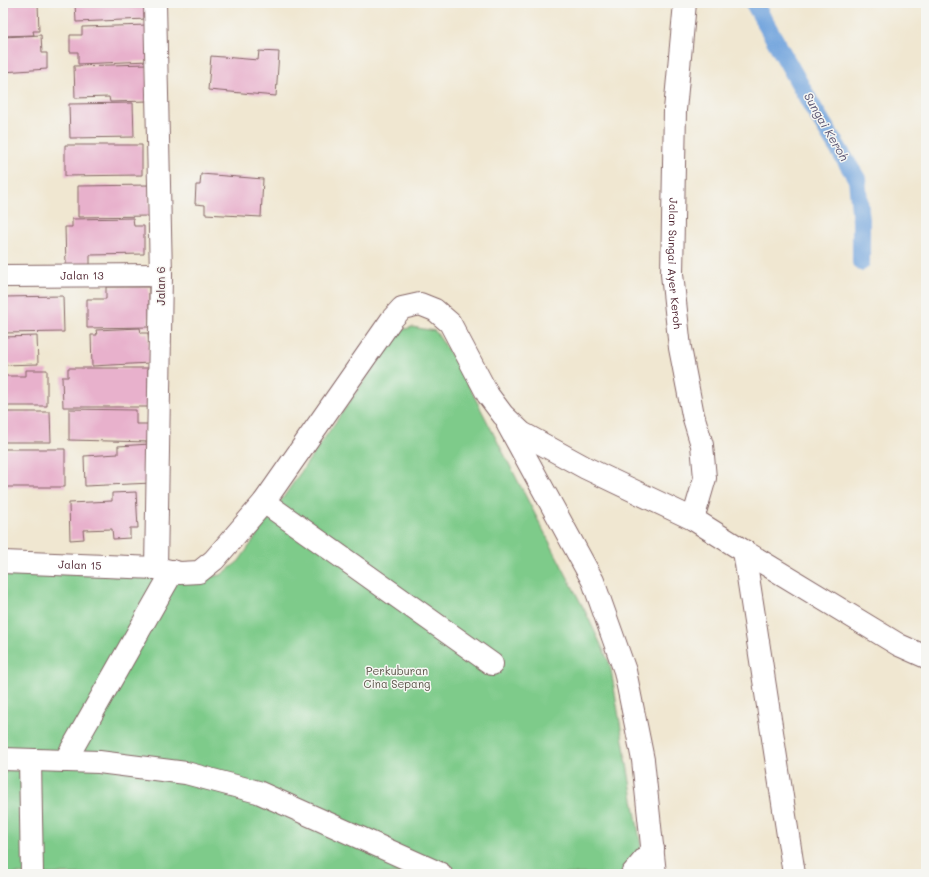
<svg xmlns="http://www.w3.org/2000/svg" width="929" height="877" viewBox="0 0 929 877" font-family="Mali,sans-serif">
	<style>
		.green { fill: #7ecb8a; stroke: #64755a }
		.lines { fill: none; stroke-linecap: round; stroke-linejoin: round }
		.canal { stroke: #72a4dd; stroke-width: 18 }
		.building { fill: #e8b1cc }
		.minor-casing { stroke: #846565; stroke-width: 24 }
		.minor { stroke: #fff; stroke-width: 22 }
		.labels { text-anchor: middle; stroke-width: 3; stroke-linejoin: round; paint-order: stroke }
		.street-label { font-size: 11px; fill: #4a1f2b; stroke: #f6f6f2 }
		.park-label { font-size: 11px; fill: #5a5348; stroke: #f6f6f2 }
		.water-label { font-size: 12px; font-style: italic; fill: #5a5472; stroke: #f6f6f2 }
	</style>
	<rect width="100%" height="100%" fill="#f6f6f2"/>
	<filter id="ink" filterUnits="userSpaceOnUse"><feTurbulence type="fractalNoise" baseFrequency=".025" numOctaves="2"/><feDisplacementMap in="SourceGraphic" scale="8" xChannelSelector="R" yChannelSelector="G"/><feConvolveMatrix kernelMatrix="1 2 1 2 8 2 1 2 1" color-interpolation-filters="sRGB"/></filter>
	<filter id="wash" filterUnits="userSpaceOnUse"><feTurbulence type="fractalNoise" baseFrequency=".012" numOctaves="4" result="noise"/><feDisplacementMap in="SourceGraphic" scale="16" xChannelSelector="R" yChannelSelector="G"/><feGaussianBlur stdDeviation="0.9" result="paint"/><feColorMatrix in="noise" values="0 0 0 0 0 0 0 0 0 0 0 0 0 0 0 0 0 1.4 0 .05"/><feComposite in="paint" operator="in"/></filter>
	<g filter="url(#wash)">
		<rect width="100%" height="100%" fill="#f0e7d1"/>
		<path class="green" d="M412,327L435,331L457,363L585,611L610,664L643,858L634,874H3V570L191,580L221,575L239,561L399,331Z"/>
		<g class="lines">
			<path class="canal" d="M754,3L815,111L857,179L861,221V262"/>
		</g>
		<g id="blocks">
			<path class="building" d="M3,3H38L39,31H33L34,35L3,36Z
				M75,3H147V19L76,22Z
				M148,25L149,61L78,64V52H70V35H82V27Z
				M41,35L42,53H47V69L3,72V37Z
				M259,51L279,52L276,96L208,90L211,56L258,60Z
				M147,64L149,101L110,102L109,97L75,98L74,66Z
				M133,103L134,137L70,138L69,104Z
				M65,145H142V175L65,176Z
				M201,174L263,179L261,217L205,214V205L195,204L196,185H200Z
				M149,185L150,216L78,217V186Z
				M133,218L134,226H144V254L90,255V265L66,266L65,227H72V219Z
				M106,287H149V327L87,328V299H106Z
				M63,296L64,332L3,333V297Z
				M140,328L141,333H148L150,363L92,366L91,335H97L96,330Z
				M37,336L38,364L3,365V337Z
				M68,368H148V388H150L151,407H63L62,377H68Z
				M26,370H47V406H3V376H26Z
				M69,409L136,410V424H151L150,442L69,440Z
				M3,412H50L51,442H3Z
				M150,444L152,483L85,486L84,456L118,454V446Z
				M3,449H65V487H3Z
				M136,492L138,528H130V538L113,539L112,529L83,530L84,539L70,540L69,503L112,501V493Z"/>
		</g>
	</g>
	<g filter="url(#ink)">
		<use href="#blocks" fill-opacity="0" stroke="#846565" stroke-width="1"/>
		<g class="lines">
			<defs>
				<g id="minor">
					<path d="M155,3L161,275L156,568"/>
					<path id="s1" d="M685,3L675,110L672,274L680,348L693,415L702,445L705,478L693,519"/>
					<path id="s2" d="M3,276L161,275"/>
					<path d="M508,425L593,581L625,671L643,760L655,874"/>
					<path d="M264,502L492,664"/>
					<path d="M744,551L899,645L926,657"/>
					<path id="s3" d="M3,562L156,568L180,573L199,572L214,560L264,502L392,319L402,308L420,304L435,310L450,323L488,395L503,415L522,433L586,468L693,519L744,551L794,874"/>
					<path d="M3,759L99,762L186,773L258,792L441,874"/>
					<path d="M30,760L32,874"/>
					<path d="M65,761L173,571"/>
					<path d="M632,874L653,849"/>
				</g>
			</defs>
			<use href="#minor" class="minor-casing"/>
			<use href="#minor" class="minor"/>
		</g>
	</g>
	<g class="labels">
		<g class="street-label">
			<text dy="4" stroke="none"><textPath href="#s1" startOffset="261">Jalan Sungai Ayer Keroh</textPath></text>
			<text dy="4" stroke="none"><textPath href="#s2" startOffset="79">Jalan 13</textPath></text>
			<text transform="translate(161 286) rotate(-90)" y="4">Jalan 6</text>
			<text dy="4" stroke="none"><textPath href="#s3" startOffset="77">Jalan 15</textPath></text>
		</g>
		<g class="park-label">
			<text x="397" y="675">Perkuburan<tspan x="397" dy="13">Cina Sepang</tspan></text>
		</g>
		<g class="water-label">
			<text transform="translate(826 127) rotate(60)" y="4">Sungai Keroh</text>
		</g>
	</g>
	<rect width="929" height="877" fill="none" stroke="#f6f6f2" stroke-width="16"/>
</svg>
